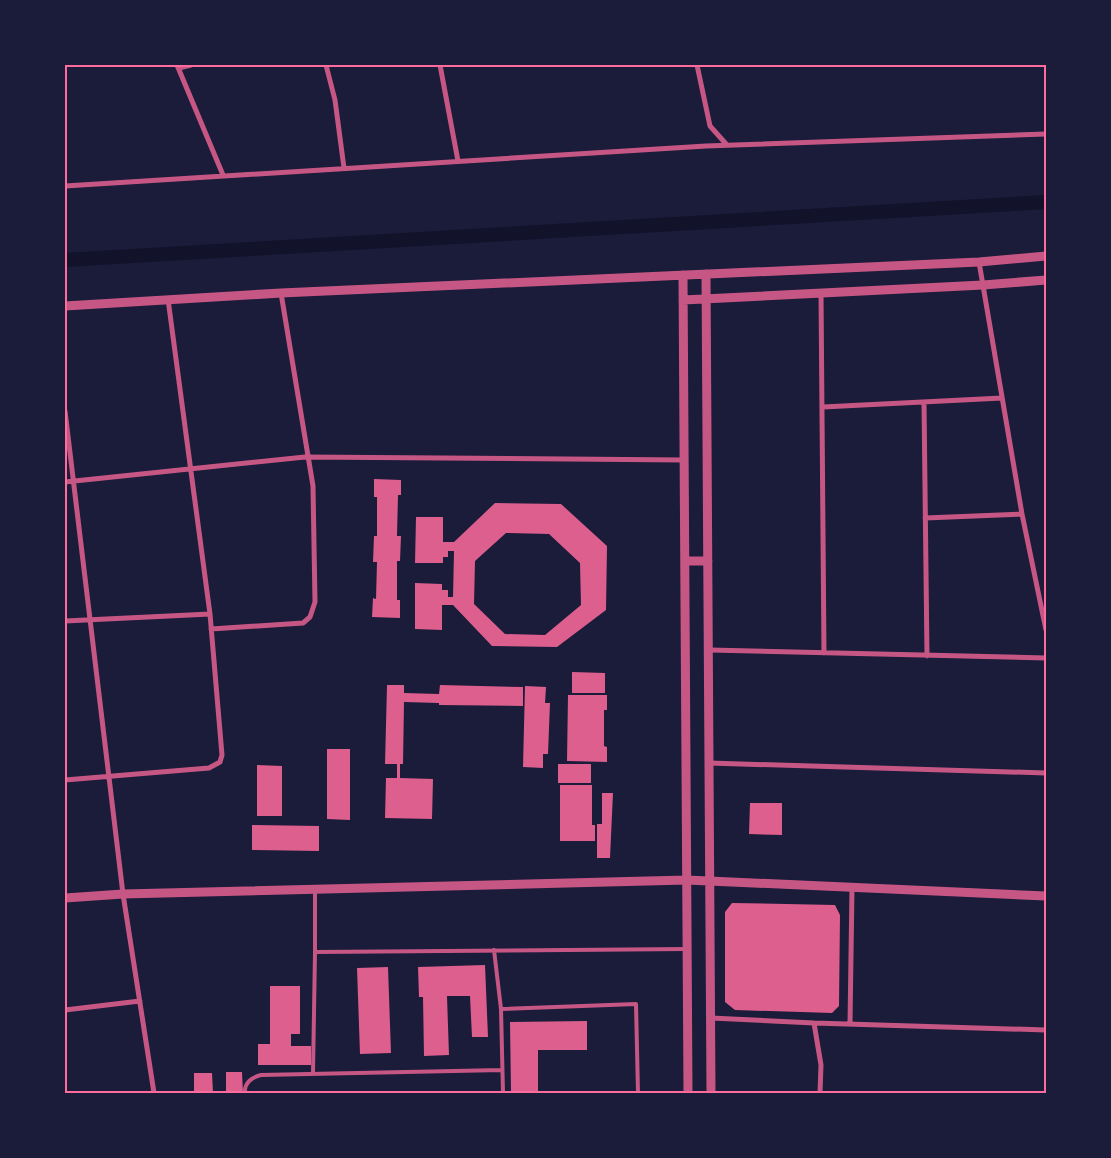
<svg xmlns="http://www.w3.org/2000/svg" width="1111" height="1158" viewBox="0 0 1111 1158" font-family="Montserrat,sans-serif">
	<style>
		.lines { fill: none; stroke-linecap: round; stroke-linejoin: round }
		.canal { stroke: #12122b; stroke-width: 14 }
		.building { fill: #dd5f8e; fill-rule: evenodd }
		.service { stroke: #c65784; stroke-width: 4 }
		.minor { stroke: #c65784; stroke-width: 5 }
		.tertiary { stroke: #c65784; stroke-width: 9 }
		.neatline { fill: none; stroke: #ff6b9d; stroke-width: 2 }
	</style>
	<rect width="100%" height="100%" fill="#1b1b3a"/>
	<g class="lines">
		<path class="canal" d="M65,260L1046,202"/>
	</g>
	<path class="building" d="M374,479L401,480V495H398L397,536H401L400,561H397V600H400V618L372,617L373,598L376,599L377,562H373L374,536H377V497H374Z
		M495,503L561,504L607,546L606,610L557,647L492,646L453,605H442V630L415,629V583L442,584V590H448V597H453L454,551H448V557H443V563H415L416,517H443V542H454ZM506,533L549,534L580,563L581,605L545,635L505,634L474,604L475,561Z
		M572,672L605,673V693H572Z
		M387,685H404V693L439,694L440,685L523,687V706L439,705V703L404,702L403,764H400V778L433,779L432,819L385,818L386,778H397V764H385Z
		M525,686L546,687L545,703H550L548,754H543V768L523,767Z
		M568,695H607V710H604V746L607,747V762L567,761Z
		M327,749H350V820L327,819Z
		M558,764H591V783H558Z
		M257,765L282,766V816H257Z
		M560,785H592V825H595V841H560Z
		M602,793H613L610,858H597V824H602Z
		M750,803H782V835L749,834Z
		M252,825L319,826V851L252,850Z
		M732,903L835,905L840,915L839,1006L832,1013L735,1010L725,1002V912Z
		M485,965L488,1037H472L470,996H447L449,1055L424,1056L423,997H419L418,967Z
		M388,967L391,1053L360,1054L357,968Z
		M270,986H300V1034H291V1046H311V1065H258V1044H270Z
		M587,1021V1050H538V1093H511L510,1022Z
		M226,1072H242L243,1093H226Z
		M194,1073H212L213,1093H194Z"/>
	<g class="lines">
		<path class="service" d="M494,950L501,1009L503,1093
			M315,952L687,949
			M501,1009L636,1004L638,1093
			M313,1073L315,952V891
			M245,1093C244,1083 252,1077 261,1075L502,1070"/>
		<path class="minor" d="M177,65L223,175
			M326,65L335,100L344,168
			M440,65L458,161
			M697,65L710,126L727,145
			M179,68L191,65
			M65,186L706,146L1046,134
			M979,262L1022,514L1046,630
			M821,293L824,653
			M924,402L927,656
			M823,407L1002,398
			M65,411L123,894L154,1093
			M65,482L305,457L684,460
			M925,518L1022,514
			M65,621L210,614
			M211,629L303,623L310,617L315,602L313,486L281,293
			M709,650L1046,658
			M709,763L1046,773
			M65,780L209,768L220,762L222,755L210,614L168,299
			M65,1010L140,1001
			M711,1018L814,1023L1046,1030
			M814,1023L821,1065L820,1093
			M850,1024L852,888"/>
		<path class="tertiary" d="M706,274L711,1093
			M683,275L688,1093
			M683,300L983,285L1046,280
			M65,306L281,293L979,262L1046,256
			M685,561H708
			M65,898L123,894L687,880L1046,896"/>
	</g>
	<rect width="1111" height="1158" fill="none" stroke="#1b1b3a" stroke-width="132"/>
	<rect x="66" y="66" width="979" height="1026" class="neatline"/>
</svg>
